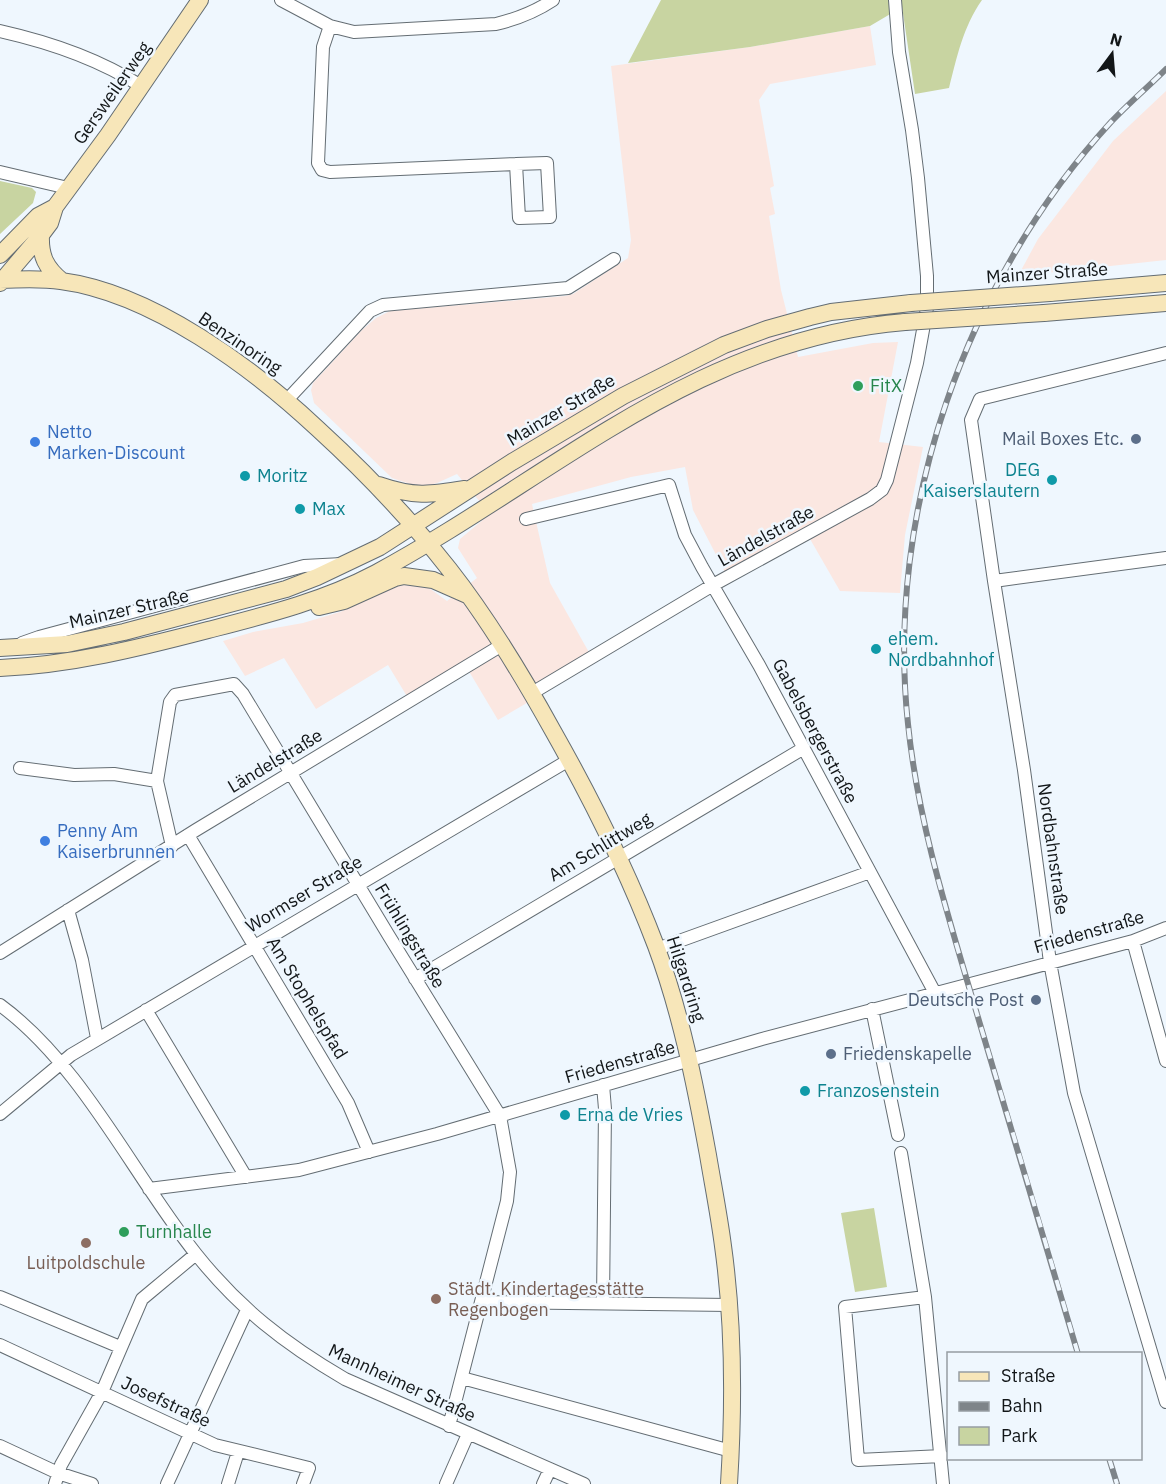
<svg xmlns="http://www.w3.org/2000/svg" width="1166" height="1484" viewBox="0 0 1166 1484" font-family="'IBM Plex Sans',sans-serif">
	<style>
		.commercial { fill: #fbe7e1 }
		.green { fill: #c8d4a1 }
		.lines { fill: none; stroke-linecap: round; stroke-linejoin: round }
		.street-casing { stroke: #646d73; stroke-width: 14 }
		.secondary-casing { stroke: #646d73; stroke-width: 18 }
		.street { stroke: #fff; stroke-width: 12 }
		.secondary { stroke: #f7e6b9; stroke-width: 16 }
		.rail-casing { stroke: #7e8489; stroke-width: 6 }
		.rail { stroke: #eff7fe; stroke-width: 4; stroke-dasharray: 11; stroke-linecap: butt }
		.secondary-bridge-casing { stroke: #646d73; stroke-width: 18; stroke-linecap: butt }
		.secondary-bridge { stroke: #f7e6b9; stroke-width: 16 }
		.leisure-dot { fill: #2e9e5b; stroke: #eff7fe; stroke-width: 2 }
		.service-dot { fill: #5c6f8a; stroke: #eff7fe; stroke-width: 2 }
		.shop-dot { fill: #3f7fe0; stroke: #eff7fe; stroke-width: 2 }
		.culture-dot { fill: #0f9aa8; stroke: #eff7fe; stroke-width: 2 }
		.education-dot { fill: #8d6e63; stroke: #eff7fe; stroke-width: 2 }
		.labels { text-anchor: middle; stroke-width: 5; stroke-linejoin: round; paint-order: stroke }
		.street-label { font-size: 18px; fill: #121618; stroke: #eff7fe }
		.leisure-label { font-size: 18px; fill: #27864d; stroke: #eff7fe; text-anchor: start }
		.shop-label { font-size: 18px; fill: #366cbe; stroke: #eff7fe; text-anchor: start }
		.service-label { font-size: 18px; fill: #4e5e75; stroke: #eff7fe; text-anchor: end }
		.culture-label { font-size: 18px; fill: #0d838f; stroke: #eff7fe; text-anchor: start }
		.education-label { font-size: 18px; fill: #785e54; stroke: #eff7fe }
	</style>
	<rect width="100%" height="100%" fill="#eff7fe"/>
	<path class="commercial" d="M870,26L876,65L770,84L759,100L774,186L770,188L775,214L769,216L781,290L798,357L873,343L898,342L879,442L923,447L905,535L900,593L840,591L810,539L730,582L693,510L685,467L631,477L532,504L550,583L595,663L498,720L464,663L408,698L388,665L316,709L284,658L245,676L223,641L253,632L303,623L340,612L396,586L404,585L429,588L447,601L477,578L458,548L460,539L490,514L457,474L437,483L427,486L413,485L392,478L314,403L311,390L313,383L362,330L376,318L390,311L565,296L573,294L628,258L631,240L611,66L750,47Z
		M1166,91V260L1018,276L1038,239L1113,141Z"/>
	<path class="green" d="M661,0H890L892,13L870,26L750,47L628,63Z
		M901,0H982C963,27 957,57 949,88L915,94Z
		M0,181L32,188L36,192L33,203L0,234Z
		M874,1208L887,1287L855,1292L841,1213Z"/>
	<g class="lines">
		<defs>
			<path id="street" d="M281,0L330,26L354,32L496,24C517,19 535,12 553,0
				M330,26L323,47L318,163L322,170L330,172L516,164L547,163L550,217L519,218L516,164
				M0,31C49,42 99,59 141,86
				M0,172L68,188
				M1166,353L980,399L971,420L994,581L1024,770L1050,962L1074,1093L1166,1402
				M287,400L370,311L383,305L568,288L614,259
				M526,519L669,485L685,535L702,567L759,665L935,993
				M994,581L1166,558
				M22,643L39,637L304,566L342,564
				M532,693L713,585L870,499L882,490L887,480L917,363L927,308V276L918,178L912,130L899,52L895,0
				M20,768L74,775L114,774L157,781
				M188,835L348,1103L369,1152
				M172,846L157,781L170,702L175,695L234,684L243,694L389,936L500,1116L510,1172L507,1201L449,1426
				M68,910L82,960L97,1038
				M1133,941L1166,1061
				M657,949L870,872
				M0,953L196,830L502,645
				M415,979L804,748
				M0,1005C82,1065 133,1175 196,1254C239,1308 285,1344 345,1379L584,1484
				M872,1009L898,1135
				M146,1010L246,1177
				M603,1085L605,1109L603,1302
				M0,1114L71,1055L569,760
				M901,1153L925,1297L943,1484
				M149,1189L299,1170L437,1134L762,1039L1133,941L1166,928
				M0,1297L120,1347
				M925,1297L845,1307L858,1460L942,1456
				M482,1302L730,1305
				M0,1345L215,1445L309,1468L303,1484
				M462,1378L731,1451
				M0,1446L58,1473L92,1484
				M55,1484L61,1465L102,1392L142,1299L196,1254
				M167,1484L247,1310
				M228,1484L238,1452
				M446,1484L468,1434
				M543,1484L550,1469"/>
			<path id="secondary" d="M41,235C40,256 46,268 62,281
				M0,255L38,216L55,207
				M0,280C20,279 41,278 61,281C152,293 253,368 318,429C365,472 410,519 449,569C489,620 522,675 553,731C592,800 628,872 656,946C681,1013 695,1084 708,1155C713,1185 719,1215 723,1246C734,1325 734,1404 729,1484
				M0,283L41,235L50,223L55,207L108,135L200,0
				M1050,293L1166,283
				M1044,313L1166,303
				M379,485C414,497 429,495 465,489
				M319,607L344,601L395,578L404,576L433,580L467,595
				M0,648L67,644L124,632L286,589L317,577L380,547L512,462L623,396L724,345L767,329L810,317L831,312L911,303
				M0,668C71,665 139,648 208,630C266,615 323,601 376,573C552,478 694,339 905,322"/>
		</defs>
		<use href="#street" class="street-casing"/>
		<use href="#secondary" class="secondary-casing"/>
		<use href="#street" class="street"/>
		<use href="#secondary" class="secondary"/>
		<defs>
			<path id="rail" d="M1078,1354C1045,1240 1011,1127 977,1014C949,919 918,823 908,724C885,510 966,280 1111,122C1128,104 1148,87 1166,69
				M1109,1458L1117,1484"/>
		</defs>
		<use href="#rail" class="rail-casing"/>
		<use href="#rail" class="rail"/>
		<defs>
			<path id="secondary-bridge" d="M911,303L1050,293
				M905,322L1044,313"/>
		</defs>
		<use href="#secondary-bridge" class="secondary-bridge-casing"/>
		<use href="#secondary-bridge" class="secondary-bridge"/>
	</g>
	<g class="leisure-dot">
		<circle cx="858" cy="386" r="6"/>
		<circle cx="124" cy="1232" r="6"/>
	</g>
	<g class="service-dot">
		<circle cx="1136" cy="439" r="6"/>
		<circle cx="1036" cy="1000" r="6"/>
		<circle cx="831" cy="1054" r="6"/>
	</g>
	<g class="shop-dot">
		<circle cx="35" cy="442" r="6"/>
		<circle cx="45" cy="841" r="6"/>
	</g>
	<g class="culture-dot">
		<circle cx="245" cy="476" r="6"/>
		<circle cx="1052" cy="480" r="6"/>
		<circle cx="300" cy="509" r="6"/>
		<circle cx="876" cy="649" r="6"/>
		<circle cx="805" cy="1091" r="6"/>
		<circle cx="565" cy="1115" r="6"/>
	</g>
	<g class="education-dot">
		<circle cx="86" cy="1243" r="6"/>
		<circle cx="436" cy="1299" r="6"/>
	</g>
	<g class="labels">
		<g class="street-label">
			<text transform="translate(112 93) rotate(-55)" y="6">Gersweilerweg</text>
			<text transform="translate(1047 273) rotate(-4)" y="6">Mainzer Straße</text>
			<text transform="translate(240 343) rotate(34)" y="6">Benzinoring</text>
			<text transform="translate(561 410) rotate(-31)" y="6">Mainzer Straße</text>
			<text transform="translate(766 536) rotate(-29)" y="6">Ländelstraße</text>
			<text transform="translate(129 609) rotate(-13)" y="6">Mainzer Straße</text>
			<text transform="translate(815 731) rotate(62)" y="6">Gabelsbergerstraße</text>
			<text transform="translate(275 761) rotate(-31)" y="6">Ländelstraße</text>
			<text transform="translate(600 847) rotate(-31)" y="6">Am Schlittweg</text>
			<text transform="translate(1053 849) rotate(82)" y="6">Nordbahnstraße</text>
			<text transform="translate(304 894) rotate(-31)" y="6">Wormser Straße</text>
			<text transform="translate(1089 932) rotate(-16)" y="6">Friedenstraße</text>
			<text transform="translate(410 936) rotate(59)" y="6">Frühlingstraße</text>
			<text transform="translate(686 979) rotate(72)" y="6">Hilgardring</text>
			<text transform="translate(307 998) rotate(59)" y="6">Am Stophelspfad</text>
			<text transform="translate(620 1062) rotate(-16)" y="6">Friedenstraße</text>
			<text transform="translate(402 1383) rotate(25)" y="6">Mannheimer Straße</text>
			<text transform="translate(166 1402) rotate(25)" y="6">Josefstraße</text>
		</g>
		<g class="leisure-label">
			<text x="870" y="392">FitX</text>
			<text x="136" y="1238">Turnhalle</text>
		</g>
		<g class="shop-label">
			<text x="47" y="438">Netto<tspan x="47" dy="21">Marken-Discount</tspan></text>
			<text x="57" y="837">Penny Am<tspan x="57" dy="21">Kaiserbrunnen</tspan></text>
		</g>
		<g class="service-label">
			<text x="1124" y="445">Mail Boxes Etc.</text>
			<text x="1024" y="1006">Deutsche Post</text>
			<text x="843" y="1060" text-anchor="start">Friedenskapelle</text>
		</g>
		<g class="culture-label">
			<text x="1040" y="476" text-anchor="end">DEG<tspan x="1040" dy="21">Kaiserslautern</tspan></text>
			<text x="257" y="482">Moritz</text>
			<text x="312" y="515">Max</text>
			<text x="888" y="645">ehem.<tspan x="888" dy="21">Nordbahnhof</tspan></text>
			<text x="817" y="1097">Franzosenstein</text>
			<text x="577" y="1121">Erna de Vries</text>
		</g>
		<g class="education-label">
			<text x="86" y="1269">Luitpoldschule</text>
			<text x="448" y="1295" text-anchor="start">Städt. Kindertagesstätte<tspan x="448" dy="21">Regenbogen</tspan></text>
		</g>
	</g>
	<rect x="947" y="1352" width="195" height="108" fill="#eff7fe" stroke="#979da2" stroke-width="1.5"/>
	<rect x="959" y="1372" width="30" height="9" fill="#f7e6b9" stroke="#979da2" stroke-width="1.5"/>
	<text x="1001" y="1382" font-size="18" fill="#121618">Straße</text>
	<rect x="959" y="1402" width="30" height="9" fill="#7e8489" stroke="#979da2" stroke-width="1.5"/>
	<text x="1001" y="1412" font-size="18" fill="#121618">Bahn</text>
	<rect x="959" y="1427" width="30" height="18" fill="#c8d4a1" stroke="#979da2" stroke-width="1.5"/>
	<text x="1001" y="1442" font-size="18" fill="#121618">Park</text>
	<g transform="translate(1112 54) rotate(16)" stroke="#eff7fe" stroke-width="4.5" paint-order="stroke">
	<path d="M0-4.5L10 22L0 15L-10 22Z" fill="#121618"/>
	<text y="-9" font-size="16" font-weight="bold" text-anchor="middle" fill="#121618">N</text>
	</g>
</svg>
